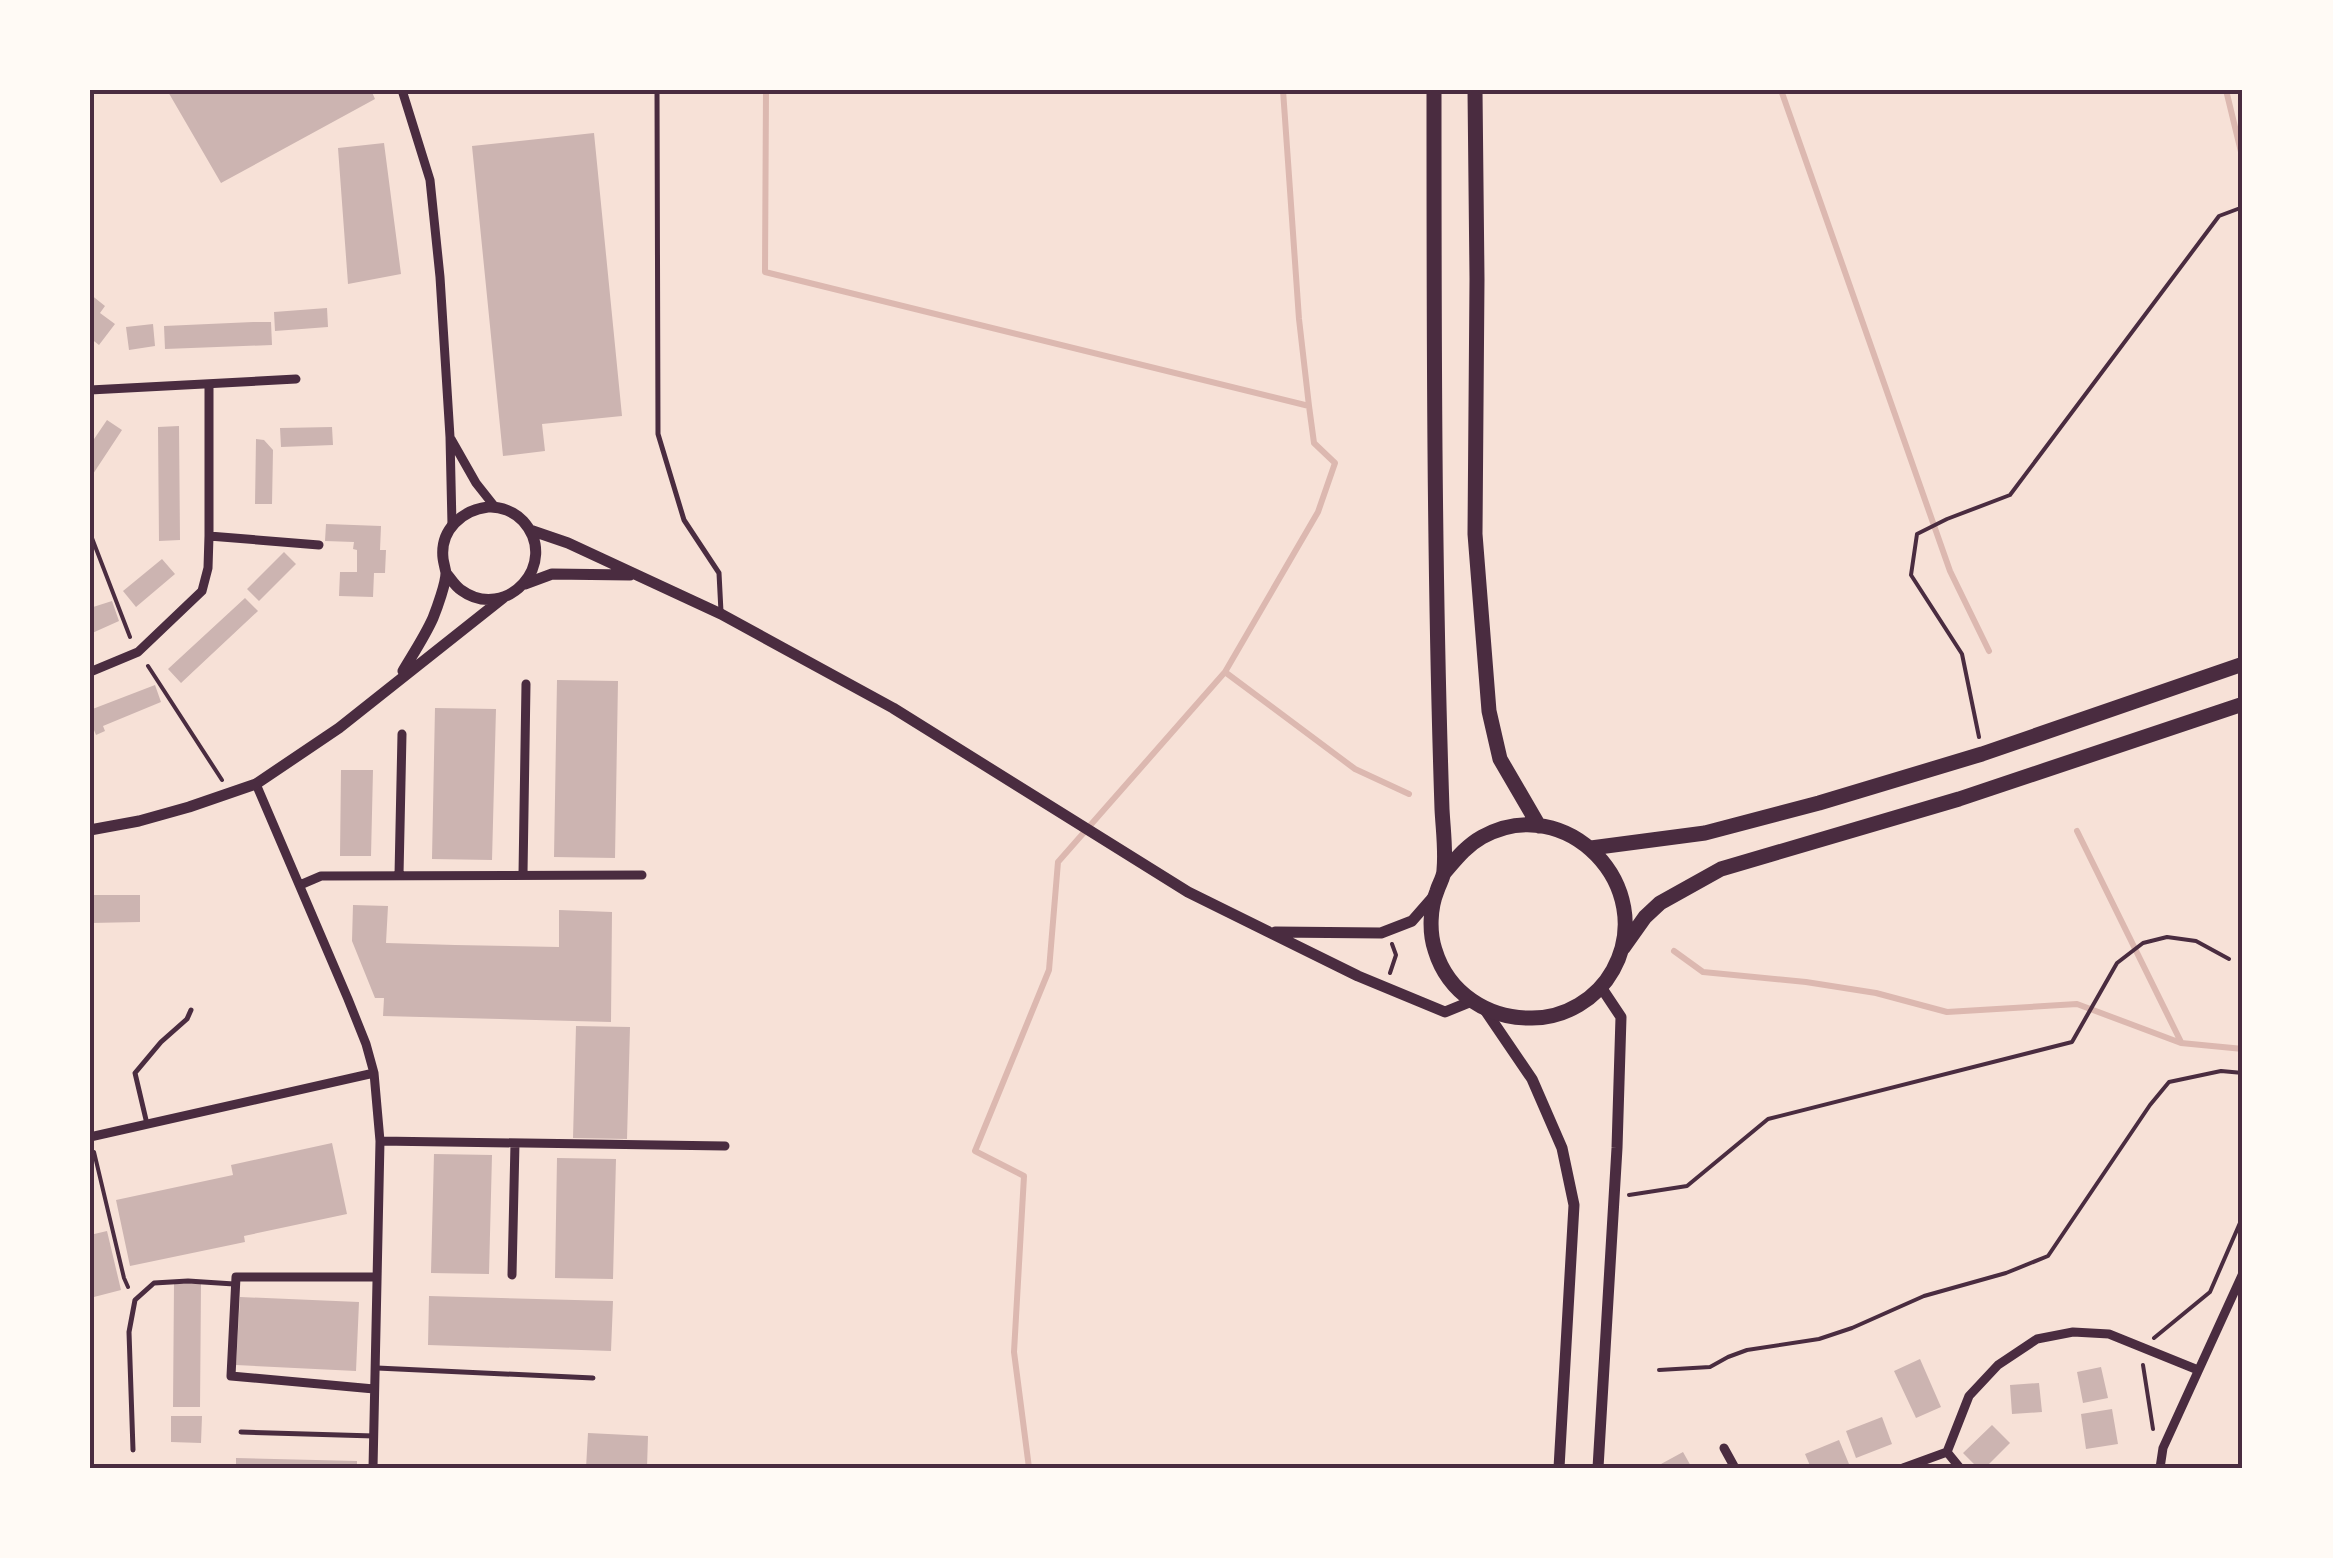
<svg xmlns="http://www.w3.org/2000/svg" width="2333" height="1558" viewBox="0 0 2333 1558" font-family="'IBM Plex Sans',sans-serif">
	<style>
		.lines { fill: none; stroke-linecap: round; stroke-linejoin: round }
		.stream { stroke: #dcb8b0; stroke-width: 6 }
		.building { fill: #ccb4b1 }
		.path { stroke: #4a2c40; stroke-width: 4 }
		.service { stroke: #4a2c40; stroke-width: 5 }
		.minor { stroke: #4a2c40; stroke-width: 9 }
		.tertiary { stroke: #4a2c40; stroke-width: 11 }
		.primary { stroke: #4a2c40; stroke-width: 15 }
		.neatline { fill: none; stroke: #4a2c40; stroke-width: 4 }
	</style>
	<rect width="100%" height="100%" fill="#f7e1d7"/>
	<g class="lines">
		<path class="stream" d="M766,90L765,272L1309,406
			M1781,90L1950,571L1989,651
			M2226,90L2243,160
			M1225,672L1355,769L1409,794
			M2077,831L2181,1042
			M1674,951L1703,972L1806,982L1876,993L1947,1012L2077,1004L2181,1043L2243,1049
			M2241,1081L2243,1082
			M1029,1468L1014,1352L1024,1176L975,1151L1049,970L1058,862L1225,672L1318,512L1335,463L1314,443L1309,406L1299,319L1283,90"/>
	</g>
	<path class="building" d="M167,90H371L375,99L221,183Z
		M594,133L622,416L542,424L545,451L503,456L472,146Z
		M384,143L401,274L348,284L338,148Z
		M90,294L105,306L100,313L115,324L99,345L90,338Z
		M327,308L328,327L275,331L274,312Z
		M253,322H271L272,345L165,349L164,326Z
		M153,324L155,346L129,350L126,327Z
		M107,420L122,430L93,474L90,472V445Z
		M179,426L180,540L159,541L158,427Z
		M332,427L333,445L281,447L280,428Z
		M256,439L264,440L273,450L272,504H255Z
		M326,524L381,526L380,550H386L385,573H374L373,597L339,596L340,572H357V550L353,549L354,542L325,541Z
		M284,552L296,564L259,601L247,589Z
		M162,559L175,574L136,607L123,591Z
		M245,598L258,611L181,683L168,669Z
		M112,601L119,621L90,634V608Z
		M557,680L618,681L615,858L554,857Z
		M155,685L161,702L103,726L105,731L96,735L94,730L90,732V710Z
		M435,708L496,709L492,860L432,859Z
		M341,770H373L371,856H340Z
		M90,895H140V922L90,923Z
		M353,905L388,906L386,943L455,945L559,947V910L612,912L611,1022L383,1016L384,998H375L352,941Z
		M576,1026L630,1027L627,1139L573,1138Z
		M332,1143L347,1214L244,1236L245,1242L130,1266L116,1200L233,1175L231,1165Z
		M434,1154L492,1155L489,1274L431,1273Z
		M557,1158L616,1159L613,1279L555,1278Z
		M107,1231L121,1290L90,1298V1235Z
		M174,1284H201L200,1407H173Z
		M429,1296L613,1301L611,1351L428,1345Z
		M240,1297L359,1302L356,1371L236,1365Z
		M1920,1359L1941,1407L1916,1418L1894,1371Z
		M2101,1367L2108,1398L2083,1403L2077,1372Z
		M2039,1383L2042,1412L2012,1414L2010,1385Z
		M2112,1409L2118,1444L2086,1449L2081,1414Z
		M171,1416H202L201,1443L171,1442Z
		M1882,1417L1892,1444L1856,1458L1846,1431Z
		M1992,1425L2010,1443L1985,1468H1978L1963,1453Z
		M588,1433L648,1436L647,1468H586Z
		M1839,1440L1849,1464L1840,1468H1811L1805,1454Z
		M1683,1452L1692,1468H1664L1661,1464Z
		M236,1458L357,1461V1468H236Z"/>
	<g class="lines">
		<path class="path" d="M90,533L130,637
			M148,666L222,780
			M1979,737L1962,654L1911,575L1917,534L1947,519L2010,495L2219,216L2243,207
			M1390,973L1396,955L1392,944
			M94,1152L124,1278L128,1287
			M1629,1195L1687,1186L1768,1119L2072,1042L2117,963L2143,943L2167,937L2196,941L2229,959
			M2154,1338L2210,1292L2243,1216
			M2143,1365L2153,1429
			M1659,1370L1710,1367L1728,1357L1747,1350L1819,1339L1852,1328L1924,1296L2006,1273L2048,1256L2150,1105L2169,1082L2221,1071L2243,1073"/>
		<path class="service" d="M657,90L658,434L684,520L719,573L721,612
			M147,1124L135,1073L161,1042L187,1019L191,1010
			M377,1368L593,1378
			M241,1432L374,1436
			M133,1450L129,1332L135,1300L154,1283L188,1281L234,1284"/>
		<path class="minor" d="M402,90L430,180L440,277L450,437L452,525
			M90,390L296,379
			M451,439L476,483L495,507
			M209,536L319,545
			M90,672L138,652L202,591L208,568L209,536V384
			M256,784L348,999L366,1044L374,1073L380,1141L373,1468
			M523,874L526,684
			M399,875L402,734
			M300,885L321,876L642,875
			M90,1137L374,1073
			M380,1141L725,1146
			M512,1275L515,1143
			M374,1389L231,1376L236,1277H377
			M1724,1448L1735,1468
			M1947,1452L1960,1468
			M1903,1468L1947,1452L1969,1396L1998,1365L2037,1339L2073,1332L2109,1334L2198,1370
			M2160,1468L2163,1448L2243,1273"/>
		<path class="tertiary" d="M530,530L568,543L721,614L893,708L1188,892L1358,976L1445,1012L1472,1001
			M525,584L552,574L630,575
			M403,671C413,654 425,636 433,618C437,608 446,583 446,573C446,572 443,560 443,558C440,530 462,510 488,507C500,506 515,512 523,521C561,563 506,623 461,590C455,586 451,579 446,573
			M90,830L139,821L189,807L256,784L339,728L503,598
			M1275,932L1381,933L1412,921L1433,897
			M1485,1010L1532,1079L1562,1148L1574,1205L1559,1468
			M1598,1468L1617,1148L1621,1017L1601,987"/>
		<path class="primary" d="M1434,90C1434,330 1434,570 1442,809C1443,829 1446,850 1444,870C1444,877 1439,884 1437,891C1430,908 1429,932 1435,950C1448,993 1488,1019 1532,1018C1565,1018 1597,999 1613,970C1659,887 1566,790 1482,837C1466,846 1456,859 1444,873
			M1475,90L1477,279L1475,534L1489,711L1500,759L1539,826
			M1591,848L1705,833L1819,803L1982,754L2243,664
			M1623,948L1645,917L1660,903L1721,869L1959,799L2243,704"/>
	</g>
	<rect width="2333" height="1558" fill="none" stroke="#fffaf5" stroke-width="185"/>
	<rect x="92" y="92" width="2148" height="1374" class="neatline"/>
</svg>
